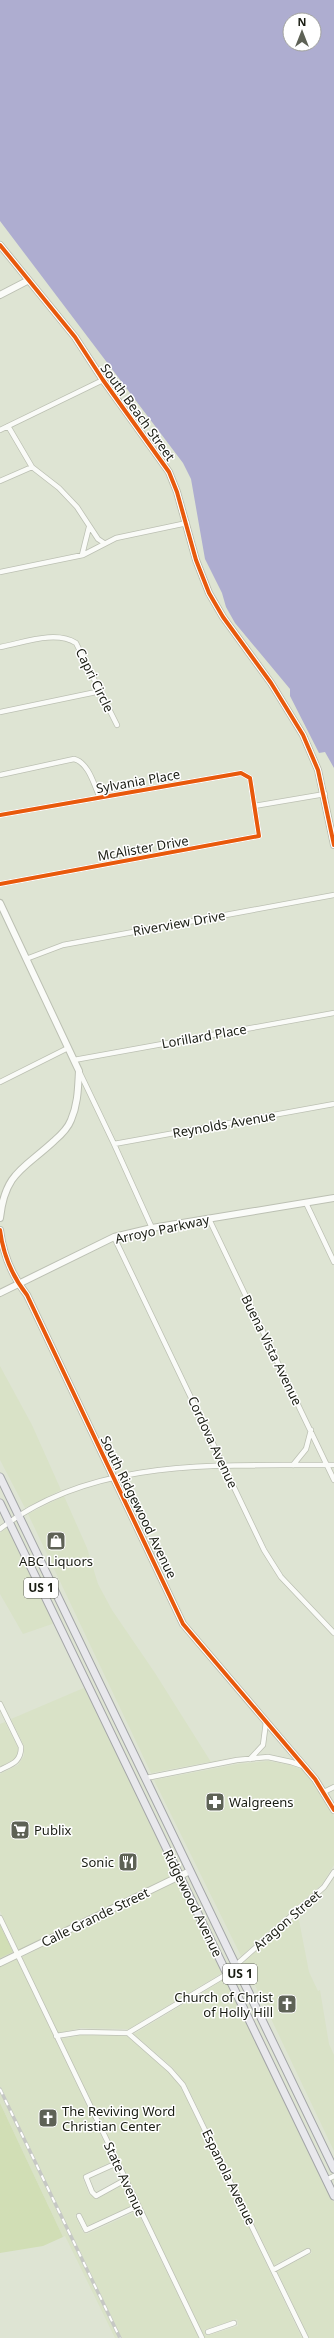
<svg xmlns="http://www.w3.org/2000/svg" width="334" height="2338" viewBox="0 0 334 2338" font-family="'Noto Sans',sans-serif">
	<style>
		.built { fill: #d9e2c7; fill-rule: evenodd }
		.green { fill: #d1deb5 }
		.water { fill: #aeadd0; fill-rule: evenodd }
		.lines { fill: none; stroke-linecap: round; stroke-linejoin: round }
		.minor-casing { stroke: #bcc0b3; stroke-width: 6 }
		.tertiary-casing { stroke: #bcc0b3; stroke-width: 8 }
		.primary-casing { stroke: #a3a5a7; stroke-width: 9 }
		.minor { stroke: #fafbf8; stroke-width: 4.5 }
		.tertiary { stroke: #fafbf8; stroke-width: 6 }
		.primary { stroke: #e8e8ec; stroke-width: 7 }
		.rail-casing { stroke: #c6c8c4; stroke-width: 3.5 }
		.rail { stroke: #fff; stroke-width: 2; stroke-dasharray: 6; stroke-linecap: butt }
		.cycleway-casing { stroke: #fff; stroke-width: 6 }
		.cycleway { stroke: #e8590c; stroke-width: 4 }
		.labels { text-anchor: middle; stroke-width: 3; stroke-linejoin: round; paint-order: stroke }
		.shield { fill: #fff; stroke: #5e6059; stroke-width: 1 }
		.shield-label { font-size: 12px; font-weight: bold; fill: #191c12 }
		.street-label { font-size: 13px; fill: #191c12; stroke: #fff }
		.poi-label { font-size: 13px; fill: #191c12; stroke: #fff; text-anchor: start }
	</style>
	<rect width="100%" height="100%" fill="#dee4d3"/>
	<path class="built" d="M0,1366L32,1425L61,1490L25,1508L0,1460Z
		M64,1496L87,1548L98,1584L112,1610L155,1673L211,1762L230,1758L151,1773L28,1514Z
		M8,1527L55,1623L23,1634L0,1594V1533Z
		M86,1687L176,1874L19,1951L0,1911V1774L18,1765L24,1756V1746L11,1719Z
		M5,1722L18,1748V1754L15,1759L0,1767V1724Z
		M268,1761L290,1765L303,1770L326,1800L334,1817V1865L322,1884L241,1956L154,1780L238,1764Z
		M179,1880L222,1973L129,2029L81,2028L58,2033L22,1957Z
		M298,1915L309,1972L318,1991L320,1990L329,2044L334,2055V2151L244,1962Z
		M17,1959L113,2161L85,2174L83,2179L89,2194L97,2199L124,2184L134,2205L87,2226L80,2212L75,2215L83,2232L87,2234L137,2211L199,2338H115L65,2236L63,2237L0,2103V1967Z
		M225,1979L334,2203V2338H309L277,2271L312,2253L309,2247L274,2265L186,2084L172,2067L134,2034Z
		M82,2035L127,2036L168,2072L181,2087L302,2338H205L61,2039ZM237,2319L238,2326L206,2336L204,2330Z"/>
	<path class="green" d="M0,1925L13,1952L0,1958Z
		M0,2103L63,2237L43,2246L0,2253Z"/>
	<path class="water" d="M0,0H334V768L325,752L319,753L290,696V689L235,623L226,607L222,593L205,559L191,479L183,463L0,221ZM290,20H314V44H290Z"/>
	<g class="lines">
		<defs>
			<path id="minor" d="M8,426L32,467L59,488L77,507L98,539L104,543
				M0,430L103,380
				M0,481L32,467
				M82,555L89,527
				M0,572L83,555L116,538L187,523
				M0,647C23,643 55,630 76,643L117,725
				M0,712L101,691
				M0,775L74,759C89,763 94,785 100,798
				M254,806L325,794
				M0,815L241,773L250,778L259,836L0,884
				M26,959L63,945L334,895
				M74,1060L334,1013
				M80,1073L114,1144L152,1228
				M0,1082L68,1048
				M114,1144L334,1104
				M306,1203L334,1262
				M209,1219L334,1480
				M114,1237L264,1550L281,1577L334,1633
				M293,1465L306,1449L311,1430
				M0,1529C94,1456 222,1466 334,1465
				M0,1704L21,1747C21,1762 12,1764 0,1770
				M250,1759L263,1745L266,1722
				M146,1778L237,1760L268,1757L291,1762L303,1766
				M324,1792L334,1787
				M0,1918L202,2338
				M236,1965L324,1887L334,1872
				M128,2033L170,2070L183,2085L306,2338
				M56,2036L81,2032L128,2033L227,1974
				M117,2163L86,2177L92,2192L96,2196L125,2180
				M326,2180L334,2176
				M79,2216L86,2230L138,2206
				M273,2270L308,2251
				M208,2332L234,2323"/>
			<path id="tertiary" d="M0,245L75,337L103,380L169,472L177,492L196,560L209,593L223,617L271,683L303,735L318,770L334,845
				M0,295L27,281
				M0,903L79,1071C78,1088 78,1104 71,1120C68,1128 61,1135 54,1141C24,1169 5,1172 0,1218
				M0,1230C3,1254 12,1276 27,1295L183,1624L315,1779L334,1810
				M0,1293L114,1237L152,1228L334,1198
				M0,1963L190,1871"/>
			<path id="primary" d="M0,1477L334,2169
				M0,1503L334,2196"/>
		</defs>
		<use href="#minor" class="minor-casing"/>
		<use href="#tertiary" class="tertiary-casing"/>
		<use href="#primary" class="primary-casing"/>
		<use href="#minor" class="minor"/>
		<use href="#tertiary" class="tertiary"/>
		<use href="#primary" class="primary"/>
		<defs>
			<path id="rail" d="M0,2089L120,2338"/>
		</defs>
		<use href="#rail" class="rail-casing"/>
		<use href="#rail" class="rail"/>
		<defs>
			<path id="cycleway" d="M0,245L75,337L103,380L169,472L177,492L196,560L209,593L223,617L271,683L303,735L318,770L334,845
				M0,815L241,773L250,778L259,836L0,884
				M0,1230C3,1254 12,1276 27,1295L183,1624L315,1779L334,1810"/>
		</defs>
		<use href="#cycleway" class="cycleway-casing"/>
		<use href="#cycleway" class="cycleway"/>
	</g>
	<defs>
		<symbol id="shop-square" viewBox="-11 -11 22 22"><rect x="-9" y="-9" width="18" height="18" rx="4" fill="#5e6256" stroke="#fff"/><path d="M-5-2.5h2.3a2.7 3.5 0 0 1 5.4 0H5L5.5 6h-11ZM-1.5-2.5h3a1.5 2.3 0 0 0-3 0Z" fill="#fff"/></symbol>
		<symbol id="pharmacy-square" viewBox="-11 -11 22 22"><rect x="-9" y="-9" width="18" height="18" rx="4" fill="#5e6256" stroke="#fff"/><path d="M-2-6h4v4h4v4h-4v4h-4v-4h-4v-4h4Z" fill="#fff"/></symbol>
		<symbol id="supermarket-square" viewBox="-11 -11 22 22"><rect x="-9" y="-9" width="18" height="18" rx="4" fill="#5e6256" stroke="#fff"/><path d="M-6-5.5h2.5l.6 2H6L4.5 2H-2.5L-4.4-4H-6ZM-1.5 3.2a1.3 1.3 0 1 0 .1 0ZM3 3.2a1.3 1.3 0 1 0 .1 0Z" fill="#fff"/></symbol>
		<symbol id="restaurant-square" viewBox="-11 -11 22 22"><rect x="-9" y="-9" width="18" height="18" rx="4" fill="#5e6256" stroke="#fff"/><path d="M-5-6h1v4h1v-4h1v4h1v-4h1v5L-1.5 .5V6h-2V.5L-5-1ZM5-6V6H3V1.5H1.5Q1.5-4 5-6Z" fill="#fff"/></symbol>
		<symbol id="church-square" viewBox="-11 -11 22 22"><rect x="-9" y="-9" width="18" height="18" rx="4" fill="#5e6256" stroke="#fff"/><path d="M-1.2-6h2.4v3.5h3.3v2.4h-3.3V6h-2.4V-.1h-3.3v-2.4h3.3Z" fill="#fff"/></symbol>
	</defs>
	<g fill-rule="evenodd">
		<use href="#shop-square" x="45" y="1530" width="22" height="22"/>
		<use href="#pharmacy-square" x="204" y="1791" width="22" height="22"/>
		<use href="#supermarket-square" x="9" y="1819" width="22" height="22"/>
		<use href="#restaurant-square" x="117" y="1851" width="22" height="22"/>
		<use href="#church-square" x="276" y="1993" width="22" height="22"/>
		<use href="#church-square" x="37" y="2107" width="22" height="22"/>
	</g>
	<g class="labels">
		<g class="shield">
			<rect x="24" y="1578" width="34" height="20" rx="3"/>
			<rect x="223" y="1964" width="34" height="20" rx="3"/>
		</g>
		<g class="shield-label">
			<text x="41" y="1592">US 1</text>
			<text x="240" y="1978">US 1</text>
		</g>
		<g class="street-label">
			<text transform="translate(138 412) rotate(54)" y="5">South Beach Street</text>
			<text transform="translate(95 680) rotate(64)" y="5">Capri Circle</text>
			<text transform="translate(138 781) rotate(-10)" y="5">Sylvania Place</text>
			<text transform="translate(143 848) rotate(-10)" y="5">McAlister Drive</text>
			<text transform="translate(179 923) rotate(-10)" y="5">Riverview Drive</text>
			<text transform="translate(204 1036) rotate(-10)" y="5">Lorillard Place</text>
			<text transform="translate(224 1124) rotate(-10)" y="5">Reynolds Avenue</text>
			<text transform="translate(162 1229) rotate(-12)" y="5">Arroyo Parkway</text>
			<text transform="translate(272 1350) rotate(64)" y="5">Buena Vista Avenue</text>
			<text transform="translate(213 1442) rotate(65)" y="5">Cordova Avenue</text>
			<text transform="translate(139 1507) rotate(64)" y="5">South Ridgewood Avenue</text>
			<text transform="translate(193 1903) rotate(64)" y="5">Ridgewood Avenue</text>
			<text transform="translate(95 1917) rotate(-26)" y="5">Calle Grande Street</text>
			<text transform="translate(287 1920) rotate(-41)" y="5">Aragon Street</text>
			<text transform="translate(229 2177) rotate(64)" y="5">Espanola Avenue</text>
			<text transform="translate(125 2179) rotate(65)" y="5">State Avenue</text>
		</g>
		<g class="poi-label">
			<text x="56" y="1566" text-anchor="middle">ABC Liquors</text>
			<text x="229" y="1807">Walgreens</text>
			<text x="34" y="1835">Publix</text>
			<text x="114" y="1867" text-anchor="end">Sonic</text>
			<text x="273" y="2002" text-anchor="end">Church of Christ<tspan x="273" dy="15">of Holly Hill</tspan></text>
			<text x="62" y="2116">The Reviving Word<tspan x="62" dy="15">Christian Center</tspan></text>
		</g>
	</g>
	<g transform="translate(302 32)"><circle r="19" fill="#ffffff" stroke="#a3a4a0"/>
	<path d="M0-3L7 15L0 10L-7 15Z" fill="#5e6256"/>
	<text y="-6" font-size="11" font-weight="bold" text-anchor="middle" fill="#191c12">N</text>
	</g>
</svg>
